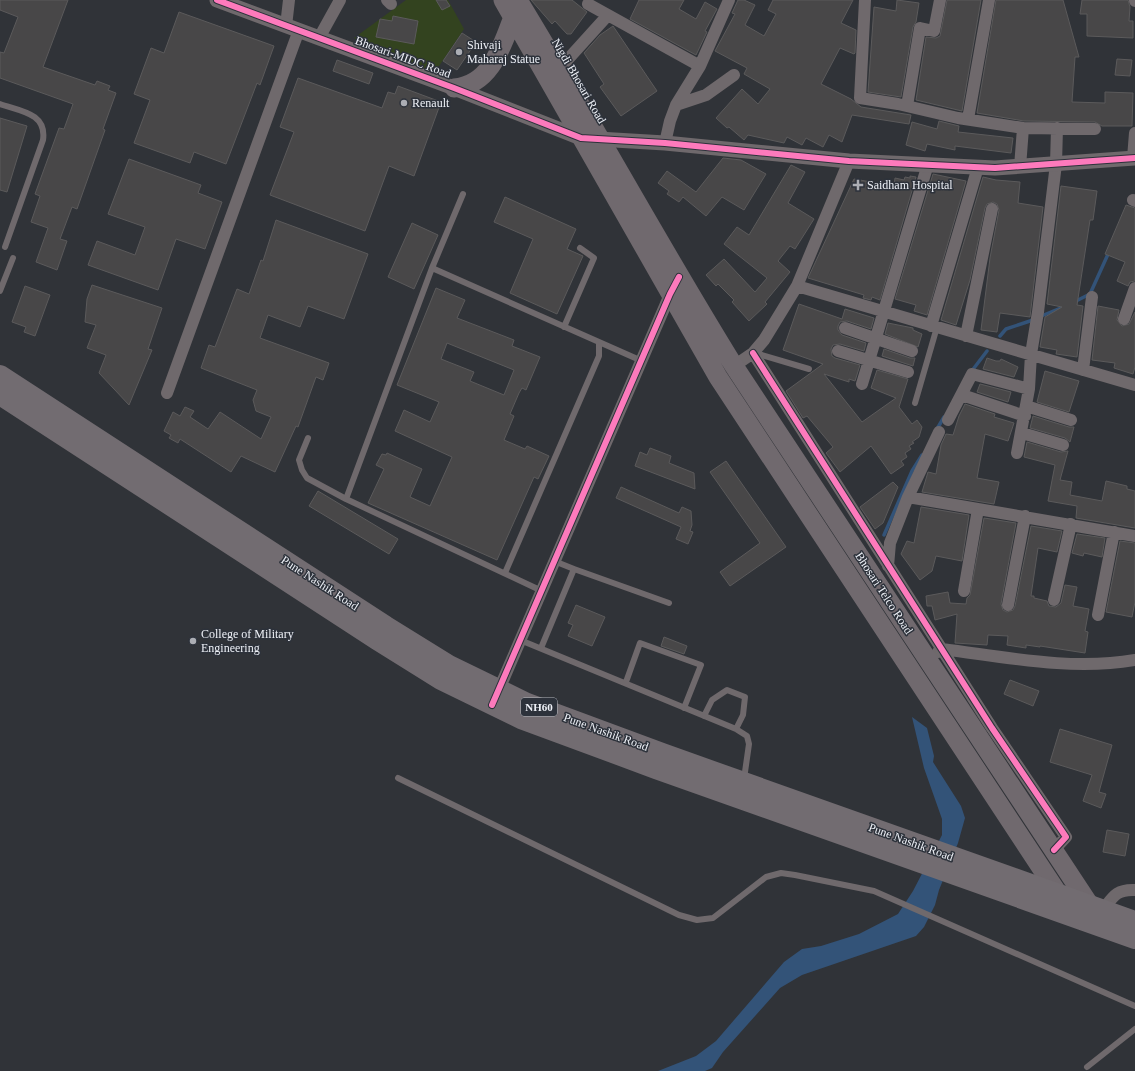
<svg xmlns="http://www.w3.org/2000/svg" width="1135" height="1071" viewBox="0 0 1135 1071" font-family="'Times New Roman',serif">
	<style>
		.green { fill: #33431f }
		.water { fill: #335378 }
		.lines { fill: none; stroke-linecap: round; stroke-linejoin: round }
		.stream { stroke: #335378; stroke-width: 3.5 }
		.building { fill: #484748; stroke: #5b5a5b; fill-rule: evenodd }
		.service { stroke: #6f696c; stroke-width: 6 }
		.minor { stroke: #6f696c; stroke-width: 12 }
		.tertiary { stroke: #6f696c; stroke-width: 15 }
		.primary { stroke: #70696e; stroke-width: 19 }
		.trunk { stroke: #726c71; stroke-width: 20 }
		.cycleway-casing { stroke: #2d323b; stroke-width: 8 }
		.cycleway { stroke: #fd7abc; stroke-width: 6 }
		.poi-dot { fill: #acaeb4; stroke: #2d323b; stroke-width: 1.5 }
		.labels { text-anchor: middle; stroke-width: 3; stroke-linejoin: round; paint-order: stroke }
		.shield { fill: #2d323b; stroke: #b4b8bf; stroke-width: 1 }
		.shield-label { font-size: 11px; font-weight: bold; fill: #eef1f7 }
		.poi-label { font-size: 12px; fill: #eef1f7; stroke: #2d323b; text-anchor: start }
		.street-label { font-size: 12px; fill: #eef1f7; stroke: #2d323b }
	</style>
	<rect width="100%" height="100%" fill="#303338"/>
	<path class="green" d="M406,0H448L464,29L435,72L392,57L354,38Z"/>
	<path class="water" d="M912,717L927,728L934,756L933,762L961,806L965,818L958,843L939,890L935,905L924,927L916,936L802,975L780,988L723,1052L712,1068L705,1071H658L696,1056L716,1041L784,962L802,949L821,946L859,934L898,914L913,891L942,835V819L924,768Z"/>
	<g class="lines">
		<path class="stream" d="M1074,302L1090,294L1109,252
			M1039,317L1063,307
			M1000,336L1006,329L1033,320
			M971,372L987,351
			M937,429L944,417
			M884,535L912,471L922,455"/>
	</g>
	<path class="building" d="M0,0H68L43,67L95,85L97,81L110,86L108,90L116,93L103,129L105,130L77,209L72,207L60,239L67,241L57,270L36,262L48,228L31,222L40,196L35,194L59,128L64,129L73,104L0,78V52L4,53L18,17L0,10Z
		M436,0H446L450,6L442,10Z
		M531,0H572L587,12L571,34H567L555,21L552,24Z
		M639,0H684L679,9L696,19L705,2L717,9L705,31L707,32L696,55L630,19Z
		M738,0H744L755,5L745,25L764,36L776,14L768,10L773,0H853L841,23L856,30L855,53L854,54L840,48L821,84L851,99L861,107L911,115L909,124L852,115L842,142L829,135L823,147L806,138L802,145L787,137L784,143L748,135L744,140L729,127L727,128L716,118L742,89L758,104L770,89L744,74L747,68L715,51L735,14L732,13Z
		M897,0L919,3L916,22L913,27L901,97L868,92L874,7L896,11Z
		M947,0H981L962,111L916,100L926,37L936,38L940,36Z
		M996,0H1063L1079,57H1075L1072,102L1105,103V92L1133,93L1132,126H1102L1095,122L1024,121L977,113Z
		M1082,0H1128L1130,7L1129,21H1133V38L1087,36V14H1080Z
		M179,12L274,46L260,85L257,83L226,164L194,152L190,163L134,143L150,100L134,94L151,48L164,53Z
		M393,16L418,21L414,44L376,37L380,19L392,21Z
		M613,26L657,91L621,116L600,87L604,84L584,53L600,35Z
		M462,33L476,42L457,70L443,61Z
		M1117,59L1132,60L1130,76L1115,75Z
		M337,60L373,73L369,84L333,71Z
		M298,78L382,108L388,92L395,94L398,86L441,102L414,176L389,166L365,231L270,195L294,132L280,127Z
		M0,118L27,126L7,192L0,190Z
		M939,121L959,126L958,132L1013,138L1011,153L955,146V150L927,144L925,151L906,145L912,122L937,129Z
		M723,158L741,160L766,174L744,210L722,197L706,216L683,197L679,202L667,194L669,191L658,183L667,171L696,192Z
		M129,159L201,185L198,193L222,202L205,249L176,239L158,290L88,265L97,241L135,255L145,227L108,214Z
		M791,165L805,172L788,203L814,219L795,249L790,246L778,261L790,272L765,302L767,304L749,321L732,302L734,300L718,284L716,286L706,275L724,259L755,292L767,278L724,244L737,227L749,235Z
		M933,174L966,181L927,315L914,311L916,305L895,299Z
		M910,176L916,177L880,300L872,297L871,300L863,298L864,295L808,278L854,179L894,186L895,178L904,180L905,177L910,178Z
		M983,177L996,180L1020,182L1018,203L1043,207L1030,317L1000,313L997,332L981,330L990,258L999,210L997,204L993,202L987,204L985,208L970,280L956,325L941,320Z
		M1061,186L1097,191L1093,220H1090L1077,305L1083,306L1077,357L1056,354L1057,350L1040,347L1045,317L1062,307L1047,304Z
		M505,197L576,229L567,249L583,256L557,314L510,293L533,239L494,222Z
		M1126,205L1135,208V281L1130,282L1128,286L1117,281L1125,262L1105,254Z
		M276,220L368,254L344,319L308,306L300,327L268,315L260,338L329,363L323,380L316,377L298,427L296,426L275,472L241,456L231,472L180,439L178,443L169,438L171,435L164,431L173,412L180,416L185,407L194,411L190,417L208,429L220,412L261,439L271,417L256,411L253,400L257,390L201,368L209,345L215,347L237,289L249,294L261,260L263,261Z
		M412,223L438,235L414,289L388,277Z
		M92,285L162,308L148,349L152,350L129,405L99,373L106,355L87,348L96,325L85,322L87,299Z
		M25,286L50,295L35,336L24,332L26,327L12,322Z
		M436,288L465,300L457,318L514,340L512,346L540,357L526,390L522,388L519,393L510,414L514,416L504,440L525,449L527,446L549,456L538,479L534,477L497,560L368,503L384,469L376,465L382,454L386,455L387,453L422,469L410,497L430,506L452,457L395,431L404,410L430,422L439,402L397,385ZM447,343L514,370L504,395L470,381L474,372L441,359Z
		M799,304L842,319L845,309L874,318L871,329L847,321L840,322L838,326V330L842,335L866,343L864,351L840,344L833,345L831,349L832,356L835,358L860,365L855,381L849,379V382L824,374L862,422L896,398L871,388L877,370L908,379L899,407L912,424L917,420L922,427L919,437L912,442L914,443L909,446L911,449L905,453L907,457L901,461L904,465L891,474L871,446L840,472L826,453L833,447L807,416L803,418L786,391L823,364L783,350Z
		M1098,306L1119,310L1117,320L1122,326L1129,324L1135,312V367L1133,374L1114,368L1115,363L1092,360Z
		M888,323L913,328V330L922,334L918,347L885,334Z
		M884,349L910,358H915L913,366L882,356Z
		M987,358L996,361H1000L1001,359L1018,367L1014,377L983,369Z
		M1045,371L1079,381L1069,412L1037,402Z
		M980,384L1011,392L1008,402L977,392Z
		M965,404L995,414L994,417L1014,423L1008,441L985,434L977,478L999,482L994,504L922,492L928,472L936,474L941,445L946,434L953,435L959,416Z
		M1033,416L1069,427H1074L1070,442L1065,438L1030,428Z
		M1027,442L1061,452L1068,451L1060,480L1072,482L1070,495L1102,501L1106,481L1127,486V489L1135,491V528L1076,518L1077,506L1048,501L1055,465L1024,457Z
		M650,448L671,456L669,463L694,473L695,489L635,466L640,452L647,455Z
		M726,461L786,547L730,586L720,572L760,543L710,472Z
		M893,482L898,487L883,523L875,529L860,507Z
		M621,487L679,513L682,507L691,511L692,525L690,531L693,532L688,544L676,539L681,527L616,498Z
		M318,491L398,539L389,554L309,506Z
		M921,507L969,515L962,561L936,556L932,571L920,580L901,554L907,541L914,543Z
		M984,518L1016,523L1001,604L1003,610L1007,612L1013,610L1015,606L1031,526L1062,531L1057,552L1038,548L1031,596H1034V598L1047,601L1049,606L1056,607L1061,603L1065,585L1077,587L1073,606L1089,609L1085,631L1088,632L1085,653L1040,646V647L1026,645V648L1007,645L1008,636L988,635L987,645L955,643L957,614L935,620L932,606H927L926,596L948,592L950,603L966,604L967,598L970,595Z
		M1077,534L1105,538L1102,557L1084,553L1083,556L1072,553Z
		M1120,541L1135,543V602L1132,617L1106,612Z
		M576,605L605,617L592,646L568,636L573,625L568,623Z
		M664,637L687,646L684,654L661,646Z
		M1010,680L1039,691L1033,706L1004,694Z
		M1060,729L1112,745L1099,792L1106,794L1101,808L1083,801L1092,775L1050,762Z
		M1107,830L1129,834L1125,856L1103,852Z"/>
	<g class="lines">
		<path class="service" d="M0,104C20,111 47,113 43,140L5,247
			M432,268L642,361
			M0,291L13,258
			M564,327L594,258L580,248
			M755,353L809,369
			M915,403L937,327
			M308,438L299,460L302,470L307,478L346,499L542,591
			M346,499L432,268L463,194
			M574,569L669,603
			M505,573L599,356V343
			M520,640L736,729L747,736L749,744L744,779
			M541,648L574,569L554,561
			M626,682L640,643L701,665L684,708
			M704,716L712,700L727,690L745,697L743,715L736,729
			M398,778L679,915L697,920L713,918L766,877L781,873L795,875L874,891L1135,1006
			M1087,1067L1135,1029"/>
		<path class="minor" d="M387,0L391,4
			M865,0L860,98L898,104L958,118L1023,128L1020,167
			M1135,0V1
			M588,4L700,66
			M286,26L289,0
			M319,38L340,0
			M560,68L608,15
			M676,105L706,95L734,75
			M907,106L920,28L934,31L940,0
			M968,119L989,0
			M1023,128L1095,129
			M665,143L670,121L676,105L700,66L729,0
			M1133,158L1135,133
			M1133,200L1135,201
			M797,286L1135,385
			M1124,319L1135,288
			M931,326L978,167
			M845,328L912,351
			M966,336L992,209
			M838,351L908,372
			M753,353L992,728L1066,837L1054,850
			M734,366L753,353L764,340L797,286L849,161
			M1083,370L1092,297
			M862,384L928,164
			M167,393L299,30
			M962,395L1025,416
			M1026,406L1071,420
			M948,420L972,374L1029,389
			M1022,433L1063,445
			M1017,453L1029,389L1031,354L1038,312L1056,164L1057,128
			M908,497L1135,536
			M888,566L890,543L908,497L939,432
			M964,591L978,509
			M1054,600L1071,524
			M1008,605L1025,516
			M1098,615L1114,532
			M938,652L942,649C1006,657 1071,671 1135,660
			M497,694L672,290
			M1102,911C1113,897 1116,889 1135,890"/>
		<path class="tertiary" d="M217,0L454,88L581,138L665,143L849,161L995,168L1135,158"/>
		<path class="primary" d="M503,0L718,377L1059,895
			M518,0C592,121 659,245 734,366L1091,907
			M454,88C491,85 502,46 513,17"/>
		<path class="trunk" d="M0,375L386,626L449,665L527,703L662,753L1135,921
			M0,395L377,640L441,680L521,719L656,769L1135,939"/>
		<defs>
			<path id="cycleway" d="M217,0L454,88L581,138L665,143L849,161L995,168L1135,158
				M753,353L992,728L1066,837L1054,850
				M492,705L670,294L679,277"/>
		</defs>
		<use href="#cycleway" class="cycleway-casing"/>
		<use href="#cycleway" class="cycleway"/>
	</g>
	<g class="poi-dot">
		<circle cx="459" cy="52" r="4"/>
		<circle cx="404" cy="103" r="4"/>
		<path d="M856 179h4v4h4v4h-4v4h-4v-4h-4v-4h4z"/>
		<circle cx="193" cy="641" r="4"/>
	</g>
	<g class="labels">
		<rect class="shield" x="521" y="698" width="36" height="18" rx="3"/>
		<g class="shield-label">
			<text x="539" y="711">NH60</text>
		</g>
		<g class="poi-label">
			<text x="467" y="49">Shivaji<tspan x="467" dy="14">Maharaj Statue</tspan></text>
			<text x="412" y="107">Renault</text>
			<text x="867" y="189">Saidham Hospital</text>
			<text x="201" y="638">College of Military<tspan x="201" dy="14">Engineering</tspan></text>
		</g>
		<g class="street-label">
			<text transform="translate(403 57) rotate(20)" y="4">Bhosari-MIDC Road</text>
			<text transform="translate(579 81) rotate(60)" y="4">Nigdi Bhosari Road</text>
			<text transform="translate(320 583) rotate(33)" y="4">Pune Nashik Road</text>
			<text transform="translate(884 593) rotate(57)" y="4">Bhosari Telco Road</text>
			<text transform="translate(606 732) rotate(20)" y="4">Pune Nashik Road</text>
			<text transform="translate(911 842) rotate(20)" y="4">Pune Nashik Road</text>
		</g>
	</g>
</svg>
